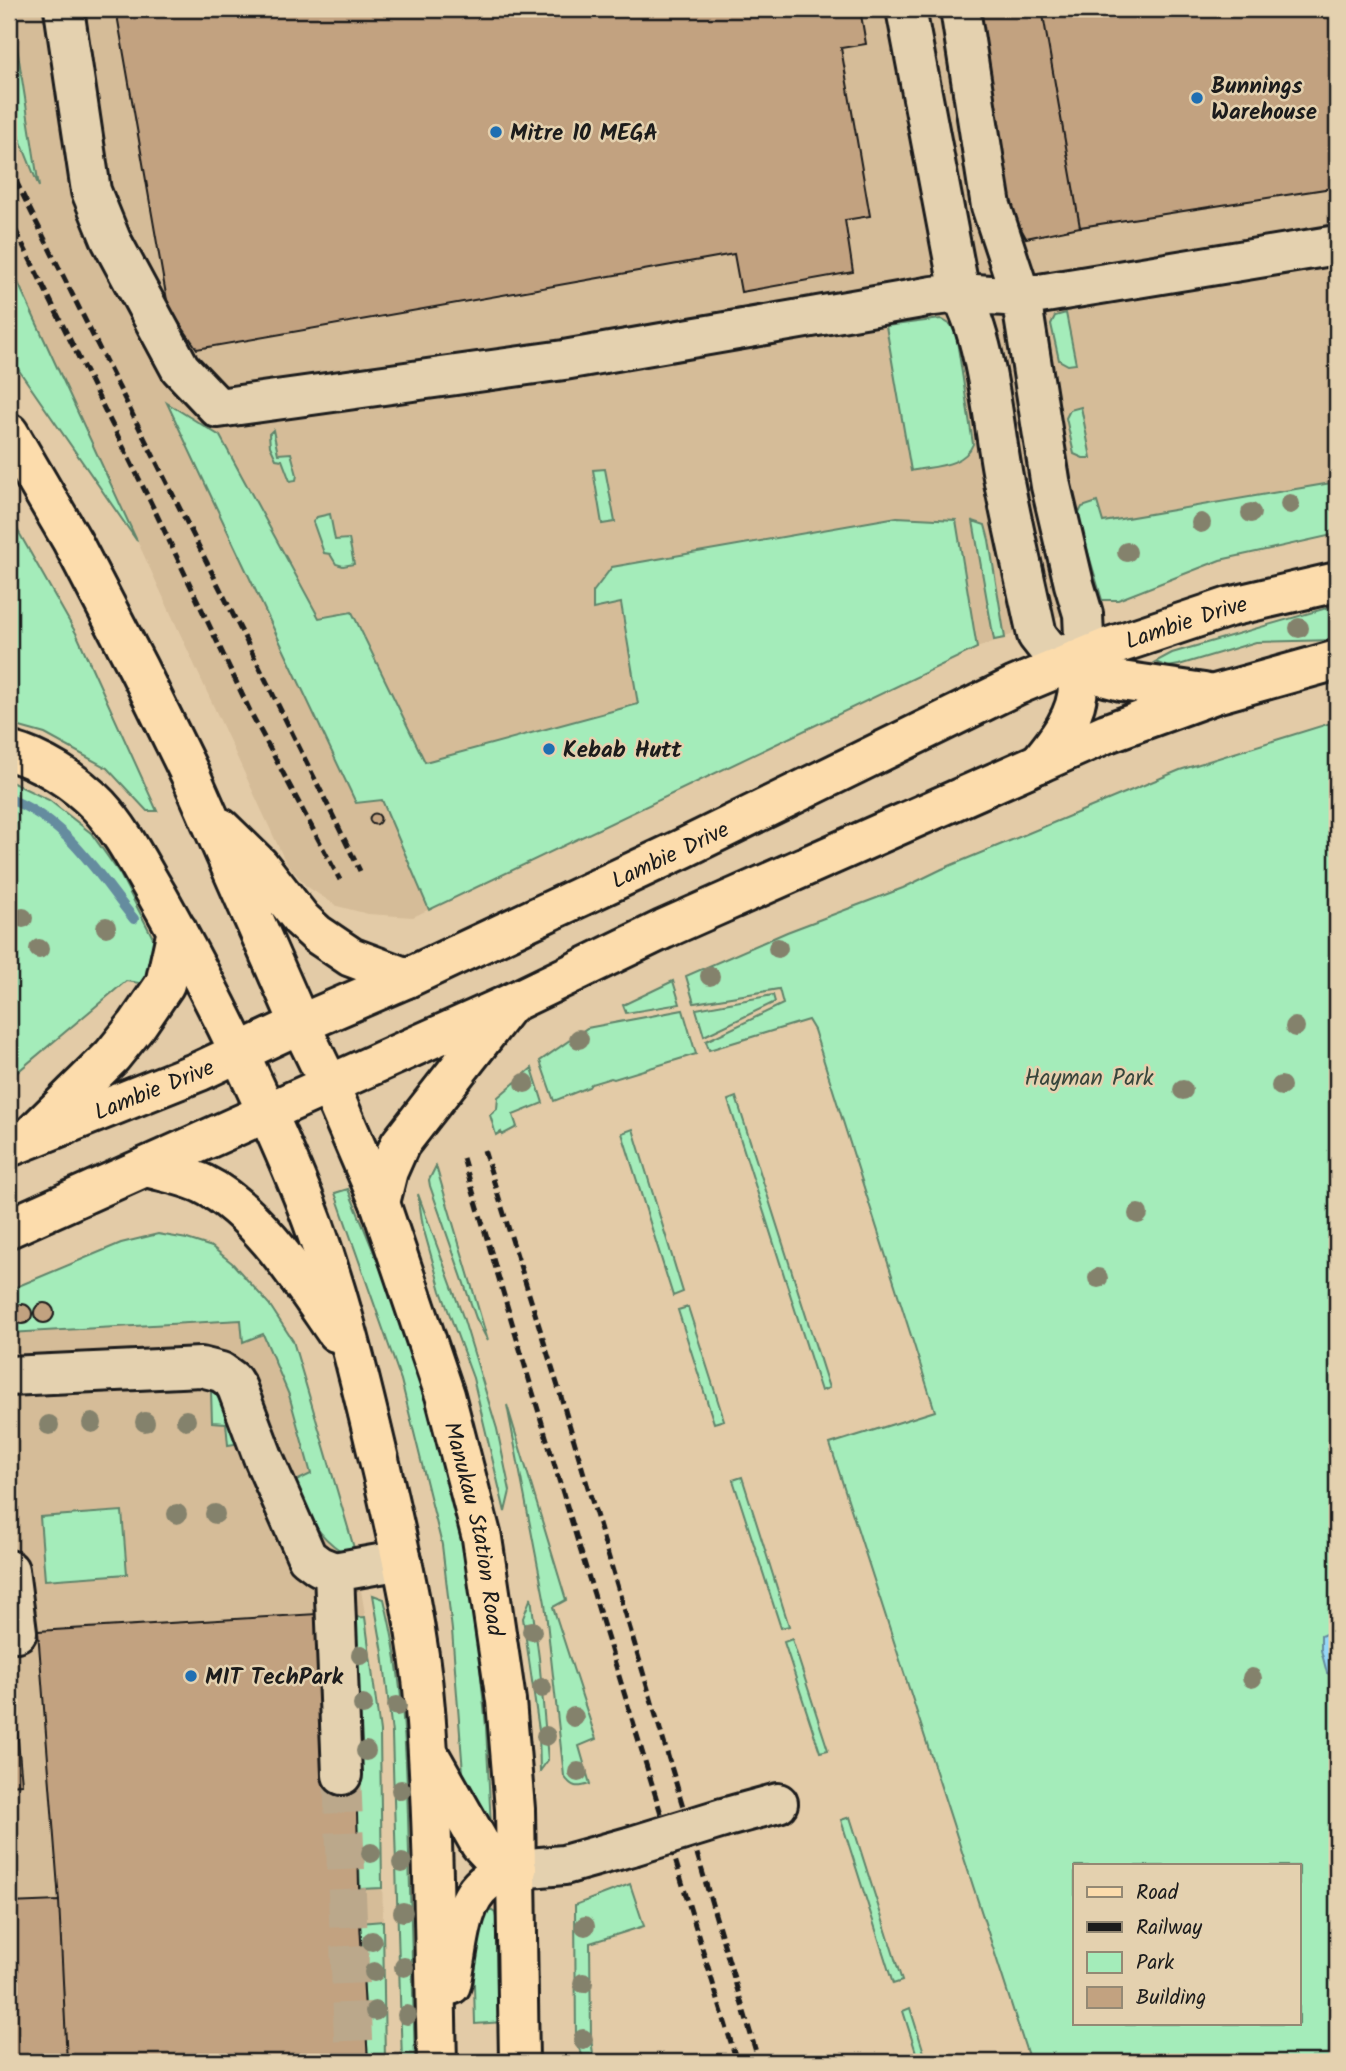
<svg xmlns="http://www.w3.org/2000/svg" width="1346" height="2071" viewBox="0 0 1346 2071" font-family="Kalam,sans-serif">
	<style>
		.built { fill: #d5bc98 }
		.green { fill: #a4ecba; stroke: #60846b; stroke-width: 2; fill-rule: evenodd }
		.water { fill: #95d7f7; stroke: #658c9f; stroke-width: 2 }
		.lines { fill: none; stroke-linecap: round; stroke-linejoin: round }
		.stream { stroke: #658c9f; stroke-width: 10 }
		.building { fill: #c2a280; stroke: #1c1c1c; stroke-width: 2 }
		.minor-tunnel { stroke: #bba88b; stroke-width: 38; stroke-dasharray: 38 19; stroke-linecap: butt }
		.minor-casing { stroke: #1c1c1c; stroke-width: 44 }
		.major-casing { stroke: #1c1c1c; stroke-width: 44 }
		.highway-casing { stroke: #1c1c1c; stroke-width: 44 }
		.minor { stroke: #e4d1af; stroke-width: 38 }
		.major { stroke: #fcdcac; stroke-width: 38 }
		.highway { stroke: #fcdcac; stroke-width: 38 }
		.rail { stroke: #1c1c1c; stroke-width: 5; stroke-dasharray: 10 5; stroke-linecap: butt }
		.minor-bridge-casing { stroke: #1c1c1c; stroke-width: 44; stroke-linecap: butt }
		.minor-bridge { stroke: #e4d1af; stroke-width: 38 }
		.tree { fill: #84826c }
		.poi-dot { fill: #1f6fb2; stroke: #e4d1af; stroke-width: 2.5 }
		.labels { text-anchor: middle; stroke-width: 5; stroke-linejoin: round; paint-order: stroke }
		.poi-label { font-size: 23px; font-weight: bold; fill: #1c1c1c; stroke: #e4d1af; text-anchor: start }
		.street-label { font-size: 23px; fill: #1c1c1c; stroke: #e4d1af }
		.park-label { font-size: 23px; fill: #37463c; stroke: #e4d1af }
	</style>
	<rect width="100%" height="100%" fill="#e3cba7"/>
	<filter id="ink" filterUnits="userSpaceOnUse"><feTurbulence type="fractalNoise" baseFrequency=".0143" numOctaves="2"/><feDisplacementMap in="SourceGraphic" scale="14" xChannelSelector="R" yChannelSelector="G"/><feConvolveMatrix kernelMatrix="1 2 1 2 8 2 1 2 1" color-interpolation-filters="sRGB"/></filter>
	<g filter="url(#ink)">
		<path class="built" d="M11,9H1337V534L1220,560L1118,600H1102L977,648L413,917L368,914L337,906L306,886L285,861L9,263V112L39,182Z
			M158,1234L187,1239L212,1247L232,1263L269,1304L293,1341L354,1548L366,1620L380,1732L385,2062H9V1290L121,1243Z"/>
		<path class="green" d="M9,9H11L39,187L9,112Z
			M9,263L137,541L9,356Z
			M1066,313L1076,364L1068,365L1059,360L1051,324L1055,316Z
			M941,319L951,325L956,334L973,444C964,467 933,466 911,471L886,326Z
			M167,403L220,436L319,618L352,612L425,762L638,704L621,603L593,609V592L612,567L897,517L956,520L977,648L429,910L382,800L356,803Z
			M1081,407L1091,458H1083L1074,454L1066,418L1070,410Z
			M273,430L278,454L291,453L297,475L296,480L290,481L282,460L276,459L270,446L269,434Z
			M605,469L615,522L602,524L593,470Z
			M1337,482V534L1220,560L1118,600H1102L1080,525L1078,515L1082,507L1097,502L1103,522Z
			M330,514L335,540L349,539L354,564L343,566L336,564L330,554L324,553L313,522L317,517Z
			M9,515L77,635L157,811H147L107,768L45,734L9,724Z
			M973,521L985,525L989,540L1005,638L994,640Z
			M1337,605V640L1256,642L1179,665L1168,667L1155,662L1172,653Z
			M1337,721V2062H1030L830,1444L935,1411L814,1030L808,1020L709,1050L706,1041L783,1004L779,989L694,1003L686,976L787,932L903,888L942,869L1180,770ZM1075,1866H1299V2024H1075Z
			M9,781L49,800L91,833L120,874L153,938L152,973L146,984L126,981L9,1079Z
			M673,981L680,1004L626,1013L623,1005Z
			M773,995L775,1002L704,1036L696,1009Z
			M683,1010L696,1054L614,1079L611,1078L591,1084L589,1087L554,1101L540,1061L587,1028Z
			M532,1068L543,1103L513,1115L517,1127L502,1135L501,1132L496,1135L490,1115L497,1109L498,1097Z
			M736,1097L829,1388L821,1391L728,1100Z
			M633,1129L683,1292L673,1296L622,1133Z
			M436,1166L488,1341L476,1318L430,1186L429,1180Z
			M348,1189L395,1304L424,1393L462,1536L477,1637L486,1727L491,1826L464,1785L452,1630L442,1545L401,1380L335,1193Z
			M418,1194L463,1317L497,1429L510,1491L505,1512L473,1378L441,1291L423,1227Z
			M158,1234L187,1239L212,1247L232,1263L269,1304L293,1341L354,1548L341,1551C313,1532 307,1511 294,1482L311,1474L289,1395L263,1334L243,1342L241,1320L9,1333V1290L121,1243Z
			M688,1307L724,1420L714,1423L678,1310Z
			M214,1390L231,1421L235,1444L228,1445L226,1423L212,1422L211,1391Z
			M507,1405L566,1600L553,1607L596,1739L579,1746L590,1784C577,1788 572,1788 564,1776L545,1603Z
			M742,1477L789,1626L781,1628L733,1480Z
			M122,1511L127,1574L45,1580L40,1517Z
			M373,1595L384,1599C405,1683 407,1767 409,1854C411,1923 413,1993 415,2062H402L392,1734L383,1653Z
			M531,1597L539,1658L548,1760L540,1771L539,1730L523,1618Z
			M365,1617L380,1732L382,1888L360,1889L348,1618Z
			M792,1639L828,1750L820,1752L784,1642Z
			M850,1817L902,1981L893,1984L841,1820Z
			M630,1884L644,1926L590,1943L591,2038L594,2062H586L576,2043L575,1905Z
			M491,1910L495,1913L502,1944L503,2022L475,2024L473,1947L483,1915Z
			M383,1921L385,2062H368L360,1923Z
			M910,2008L927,2062H919L903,2011Z"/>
		<path class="water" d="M1337,1629V1677L1327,1673L1321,1650V1636Z"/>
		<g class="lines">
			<path class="stream" d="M9,799C66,820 97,873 134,919"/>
		</g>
		<path class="building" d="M116,9H860L866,44L841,48L870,216L845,220L853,272L741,292L734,254L197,349L168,306Z
			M967,9H1042L1080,227L1026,238L1002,193Z
			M1042,9H1337V208L1332,188L1080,227Z
			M369.5 819a5.5 5.5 0 1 1 11 0a5.5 5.5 0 1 1-11 0Z
			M34 1313a10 10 0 1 1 20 0a10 10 0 1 1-20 0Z
			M12 1314a10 10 0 1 1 20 0a10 10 0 1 1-20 0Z
			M317,1614L356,1776L360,1923L368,2062H67L59,1901L38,1631Z
			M12,1674L22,1784L9,1785V1675Z
			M59,1901L67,2062H9V1903Z"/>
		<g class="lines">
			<path class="minor-tunnel" d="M342,1775L354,2062"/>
			<defs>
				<path id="minor" d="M64,9L91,191L111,240L180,368L218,408L564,360L933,296L960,293L1021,297L1337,245
					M906,9L960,293C988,341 993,426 1004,482C1014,533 1026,584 1037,635L1048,649L1074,661L1084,636L1083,614L1074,584L1051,486L1021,297L991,206L960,9
					M9,1376L201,1367L221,1372L232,1380L237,1388L263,1457L307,1557L319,1566L334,1572L402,1560
					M9,1570L17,1632
					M334,1572L342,1775
					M723,1818L778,1803
					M517,1869L564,1865L632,1846"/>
				<g id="major">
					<path d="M1074,661L1106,677L1121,681L1204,693"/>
					<path d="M1039,763C1057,741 1079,714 1078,683C1078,676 1076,668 1074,661"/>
					<path id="s1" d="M300,1024L329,1084L380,1203L445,1395L482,1538L506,1701L515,1809L519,2062"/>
					<path d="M239,1052C257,1091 276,1131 293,1172C336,1272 360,1379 385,1485C402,1559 419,1633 425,1709C434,1826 434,1945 437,2062"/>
					<path id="s2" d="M9,1147L200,1071L300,1024L407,978L684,848L1015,686L1109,647L1229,607L1337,582"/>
					<path d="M146,1167C164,1172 186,1176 203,1184C257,1210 303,1284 336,1332"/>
					<path d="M380,1203L388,1171L400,1144L507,1007"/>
					<path d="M9,1228L509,1004L664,929L1107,733L1215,694L1337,660"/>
					<path d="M431,1758L480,1844L493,1858L517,1869"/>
					<path d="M451,1985C459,1954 458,1902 486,1882C495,1876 507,1873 517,1869"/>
				</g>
				<path id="highway" d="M9,433L72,541L139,670L190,774L300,1024
					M9,751C42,760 75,781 99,806C123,832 139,865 157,895C186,947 214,998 239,1052
					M221,828L259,865L301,919L317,934L351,957L407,978
					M29,1138L112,1056L137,1025L165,984L177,930"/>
			</defs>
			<use href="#minor" class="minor-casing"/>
			<use href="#major" class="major-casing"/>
			<use href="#highway" class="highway-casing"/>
			<use href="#minor" class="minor"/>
			<use href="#major" class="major"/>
			<use href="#highway" class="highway"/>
			<path class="rail" d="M9,167C125,402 245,635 360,871
				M9,217L155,511L251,713L340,880
				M484,1150L559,1390L759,2062
				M463,1158L559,1480L737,2062"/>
			<defs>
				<path id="minor-bridge" d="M632,1846L723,1818"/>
			</defs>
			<use href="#minor-bridge" class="minor-bridge-casing"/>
			<use href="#minor-bridge" class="minor-bridge"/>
		</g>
		<g class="tree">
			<circle cx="1290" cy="504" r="10"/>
			<circle cx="1251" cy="513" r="10"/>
			<circle cx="1201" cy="523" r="10"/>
			<circle cx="1127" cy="552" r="10"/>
			<circle cx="1299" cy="628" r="10"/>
			<circle cx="23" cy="918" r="10"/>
			<circle cx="106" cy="927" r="10"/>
			<circle cx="778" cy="948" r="10"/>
			<circle cx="39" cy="949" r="10"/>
			<circle cx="710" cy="976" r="10"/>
			<circle cx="1295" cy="1027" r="10"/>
			<circle cx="579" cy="1039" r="10"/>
			<circle cx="525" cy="1083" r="10"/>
			<circle cx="1281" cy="1086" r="10"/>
			<circle cx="1183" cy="1090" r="10"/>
			<circle cx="1138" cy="1214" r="10"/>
			<circle cx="1098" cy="1278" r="10"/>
			<circle cx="186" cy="1420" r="10"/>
			<circle cx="145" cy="1422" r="10"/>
			<circle cx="92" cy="1423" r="10"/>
			<circle cx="49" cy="1425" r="10"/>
			<circle cx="177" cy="1514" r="10"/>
			<circle cx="215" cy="1514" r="10"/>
			<circle cx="532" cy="1631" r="10"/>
			<circle cx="361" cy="1655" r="10"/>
			<circle cx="1252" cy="1678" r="10"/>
			<circle cx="542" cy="1688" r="10"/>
			<circle cx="363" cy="1705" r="10"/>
			<circle cx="397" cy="1706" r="10"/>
			<circle cx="574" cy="1717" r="10"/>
			<circle cx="546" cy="1736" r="10"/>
			<circle cx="366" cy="1751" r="10"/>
			<circle cx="578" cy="1772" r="10"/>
			<circle cx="401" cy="1790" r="10"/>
			<circle cx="371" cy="1853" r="10"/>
			<circle cx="402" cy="1863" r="10"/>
			<circle cx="403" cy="1912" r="10"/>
			<circle cx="585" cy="1926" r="10"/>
			<circle cx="372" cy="1941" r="10"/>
			<circle cx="404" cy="1967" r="10"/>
			<circle cx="374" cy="1972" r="10"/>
			<circle cx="583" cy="1983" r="10"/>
			<circle cx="375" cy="2011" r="10"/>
			<circle cx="407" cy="2015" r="10"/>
			<circle cx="583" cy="2039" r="10"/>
		</g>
	</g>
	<g class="poi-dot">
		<circle cx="1197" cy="98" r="7"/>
		<circle cx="496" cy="132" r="7"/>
		<circle cx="549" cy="749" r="7"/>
		<circle cx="191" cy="1676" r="7"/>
	</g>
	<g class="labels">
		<g class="poi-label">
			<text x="1211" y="93">Bunnings<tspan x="1211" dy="26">Warehouse</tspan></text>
			<text x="510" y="140">Mitre 10 MEGA</text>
			<text x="563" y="757">Kebab Hutt</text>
			<text x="205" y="1684">MIT TechPark</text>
		</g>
		<g class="street-label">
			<text dy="8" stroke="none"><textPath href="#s2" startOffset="1290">Lambie Drive</textPath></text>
			<text dy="8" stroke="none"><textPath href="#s2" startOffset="723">Lambie Drive</textPath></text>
			<text dy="8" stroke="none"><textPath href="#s2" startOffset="156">Lambie Drive</textPath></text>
			<text dy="8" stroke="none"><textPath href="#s1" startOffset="536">Manukau Station Road</textPath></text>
		</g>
		<g class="park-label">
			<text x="1089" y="1085">Hayman Park</text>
		</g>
	</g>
	<rect width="1346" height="2071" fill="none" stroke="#e4d1af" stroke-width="35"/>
	<rect x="18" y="18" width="1311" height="2036" fill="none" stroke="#1c1c1c" stroke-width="2.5" filter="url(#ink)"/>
	<rect x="1073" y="1864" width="228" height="161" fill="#e4d1af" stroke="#948974" stroke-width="2"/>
	<rect x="1087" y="1887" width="35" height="10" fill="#fcdcac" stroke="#948974" stroke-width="2"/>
	<text x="1136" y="1899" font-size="21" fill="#1c1c1c">Road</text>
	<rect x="1087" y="1922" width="35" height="10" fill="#1c1c1c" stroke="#948974" stroke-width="2"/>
	<text x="1136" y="1934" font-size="21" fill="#1c1c1c">Railway</text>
	<rect x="1087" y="1952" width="35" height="21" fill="#a4ecba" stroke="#948974" stroke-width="2"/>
	<text x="1136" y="1969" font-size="21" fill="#1c1c1c">Park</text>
	<rect x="1087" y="1987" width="35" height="21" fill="#c2a280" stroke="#948974" stroke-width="2"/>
	<text x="1136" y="2004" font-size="21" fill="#1c1c1c">Building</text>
</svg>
